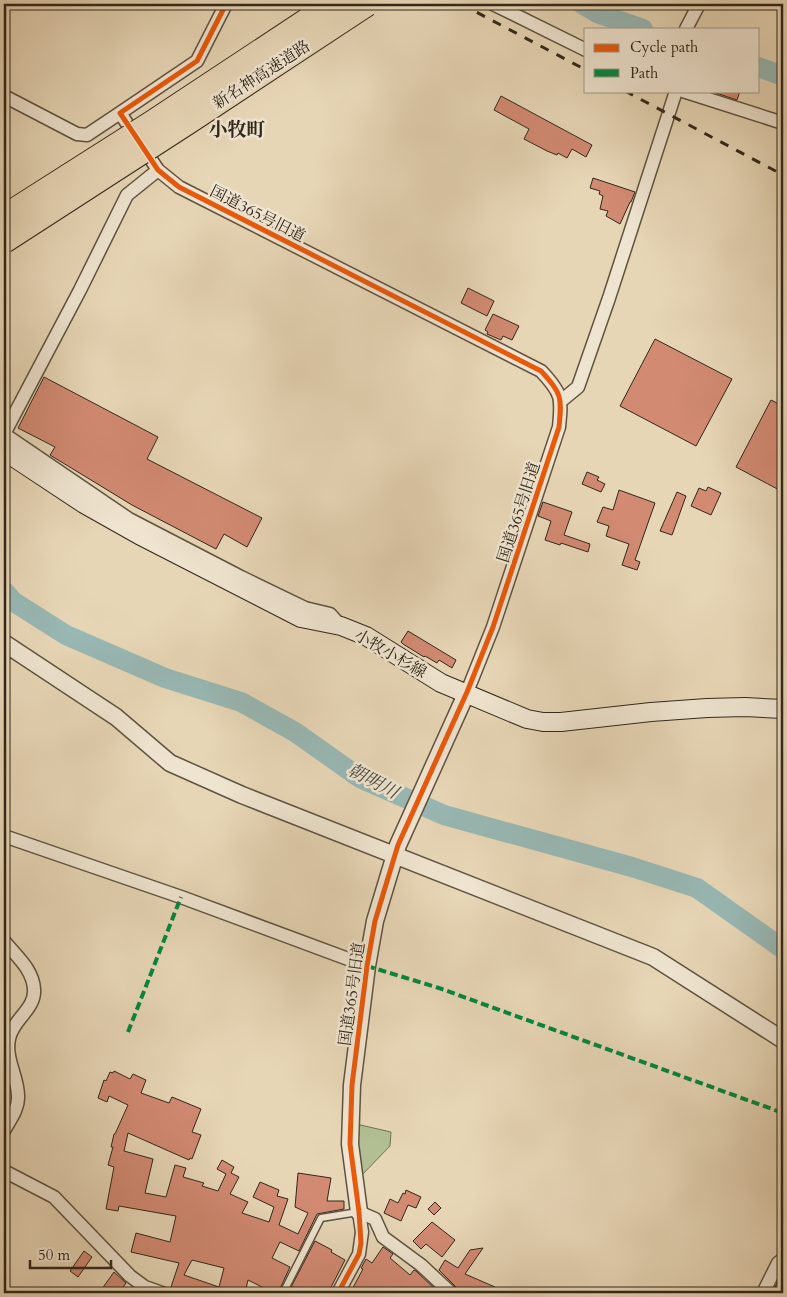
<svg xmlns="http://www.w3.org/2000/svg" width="787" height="1297" viewBox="0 0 787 1297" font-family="Cardo,'Noto Serif JP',serif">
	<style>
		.green { fill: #b1bf92; stroke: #717356 }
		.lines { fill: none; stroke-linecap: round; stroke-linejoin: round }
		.river { stroke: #98b8b4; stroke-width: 20 }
		.building { fill: #d28a73; stroke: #31271a; fill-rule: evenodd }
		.service-casing { stroke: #5e5341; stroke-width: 9 }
		.minor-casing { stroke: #5e5341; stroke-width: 15 }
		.tertiary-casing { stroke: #5e5341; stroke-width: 19 }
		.secondary-casing { stroke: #31271a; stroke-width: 20 }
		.service { stroke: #efe4d0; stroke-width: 6 }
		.minor { stroke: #efe4d0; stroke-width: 12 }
		.tertiary { stroke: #efe4d0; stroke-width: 16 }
		.secondary { stroke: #efe4d0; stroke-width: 18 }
		.rail { stroke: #31271a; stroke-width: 3; stroke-dasharray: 9 9; stroke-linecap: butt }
		.motorway-bridge-casing { stroke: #31271a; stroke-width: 26; stroke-linecap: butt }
		.motorway-bridge { stroke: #e7d6b6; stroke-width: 24 }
		.quiet { stroke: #00873e; stroke-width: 4; stroke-dasharray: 8 4; stroke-linecap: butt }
		.cycleway-casing { stroke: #efe4d0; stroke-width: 8 }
		.cycleway { stroke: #e8590c; stroke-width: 5 }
		.labels { text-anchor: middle; stroke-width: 5; stroke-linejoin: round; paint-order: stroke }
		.street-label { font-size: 16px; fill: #31271a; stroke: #efe4d0 }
		.water-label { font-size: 18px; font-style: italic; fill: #4b4b40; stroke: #efe4d0 }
		.quarter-label { font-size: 19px; font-weight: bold; fill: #31271a; stroke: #efe4d0 }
	</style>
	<rect width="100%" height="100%" fill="#e7d6b6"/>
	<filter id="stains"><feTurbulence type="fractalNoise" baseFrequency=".004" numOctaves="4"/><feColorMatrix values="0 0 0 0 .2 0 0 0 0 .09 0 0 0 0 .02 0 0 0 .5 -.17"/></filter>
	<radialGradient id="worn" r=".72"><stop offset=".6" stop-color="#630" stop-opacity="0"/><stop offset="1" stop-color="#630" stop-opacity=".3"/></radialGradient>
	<path class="green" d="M356,1124L391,1132L390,1146L358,1179Z"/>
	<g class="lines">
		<path class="river" d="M582,4L597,13L643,29
			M758,67L783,76
			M4,591L14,602L66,635L165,678L241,702L295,732L360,778L444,815L632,867L697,888L783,949"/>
	</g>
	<path class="building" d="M710,91H740L737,100Z
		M501,96L592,145L586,157L572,149L567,158L558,153L557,155L547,151L524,139L529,129L494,110Z
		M593,178L635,192L631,202H630L620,224L606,216L608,211L600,209L603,196L599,194L600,191L590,188Z
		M468,288L494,301L487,316L461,303Z
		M493,314L519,326L512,340L503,336L501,340L487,334L488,332L485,330Z
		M655,339L732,379L696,446L620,406Z
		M44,377L158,437L147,459L262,518L247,547L224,534L216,549L132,505L50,455L55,447L18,428Z
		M771,400L783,406V492L736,467Z
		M587,472L599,477L597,480L605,484L601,492L582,484Z
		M708,487L721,493L711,515L691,506L699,488L706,491Z
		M619,490L655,503L635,560L640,562L637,570L622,565L629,544L606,536L609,526L597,522L603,507L613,510Z
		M677,492L686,496L672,535L660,531Z
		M543,502L572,512L564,535L590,544L588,552L561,543L560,545L545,540L551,521L538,516Z
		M408,631L456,660L452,668L439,660L437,663L425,656L424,657L403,644L401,642Z
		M114,1071L130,1079L133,1074L146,1080L141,1093L169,1103L172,1097L201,1109L192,1132L201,1135L192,1159L190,1158L189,1160L128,1133L124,1151L153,1159L145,1193L166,1197L175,1165L186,1168L183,1177L204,1183L202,1186L218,1191L226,1174L217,1169L222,1160L234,1167L231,1173L239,1177L230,1194L248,1202L242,1213L269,1222L274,1207L253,1197L260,1182L279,1190L277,1196L288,1199L279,1225L298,1234L308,1213L295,1207L298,1173L331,1178L327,1201H344V1209L317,1214L299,1251L280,1242L272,1258L290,1267L278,1293H267L268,1290L248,1280L245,1293H189L171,1287L179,1263L131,1252L136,1233L170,1242L176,1216L119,1206L118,1211L106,1209L114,1167L108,1165L113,1147H111L114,1134H115L128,1105L109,1096L107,1102L98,1098L104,1080L106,1081L110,1072L113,1073ZM192,1260L224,1268L219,1287L184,1275Z
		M406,1190L421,1197L416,1208L408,1205L401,1221L384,1213L390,1199L398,1203L403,1193L405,1194Z
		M435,1202L441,1208L434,1215L428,1209Z
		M432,1222L455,1240L442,1257L426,1244L421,1249L413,1241Z
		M315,1241L332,1250L331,1252L345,1260L328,1293H288Z
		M383,1247L393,1254L390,1258L410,1275L414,1270L416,1271L438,1292L437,1293H350L363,1269L361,1268L366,1259L372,1263Z
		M483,1248L465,1274L495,1287L492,1293H465L457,1288L439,1270L445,1260L458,1268L470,1250Z
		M84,1251L92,1257L78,1277L70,1271Z
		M783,1271V1293H782L774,1289Z
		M114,1272L126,1283L119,1293H99Z"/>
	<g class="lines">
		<defs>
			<path id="service" d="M283,1293L321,1218L358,1212"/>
			<path id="minor" d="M226,4L197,61L120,113L158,170L179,187L541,371C562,393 562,398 559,427L493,627L467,692
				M493,4L586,50
				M686,29L699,4
				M683,91L783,123
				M4,96L77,134L87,135L120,113
				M561,401L578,387L609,298L676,91
				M4,434L129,519L241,577L305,608L330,614L341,626
				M4,434L80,290L127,195L158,170
				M4,836L181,897L367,966
				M4,941C15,955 33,969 34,989C36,1009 12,1020 9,1039C5,1059 18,1077 18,1096C19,1109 9,1121 4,1131
				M4,1171L54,1197L130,1276L145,1287L162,1293
				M359,1212L375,1219L383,1237L421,1265L451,1293
				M338,1293L359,1254L362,1232L359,1212
				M763,1293L778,1263L783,1259"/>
			<path id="tertiary" d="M4,643L116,717L170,763L242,795L653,957L783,1040
				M359,1212L350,1144L352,1085L367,966L375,921L398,845L467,692"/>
			<path id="secondary" d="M4,451L84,504L139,535L301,618L341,626L366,636L441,683L527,719L543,722H561L651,712L707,708L745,707L783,709"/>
		</defs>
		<use href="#service" class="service-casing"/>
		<use href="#minor" class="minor-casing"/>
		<use href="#tertiary" class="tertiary-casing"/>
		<use href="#secondary" class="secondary-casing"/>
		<use href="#service" class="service"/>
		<use href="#minor" class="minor"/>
		<use href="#tertiary" class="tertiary"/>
		<use href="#secondary" class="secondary"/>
		<path class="rail" d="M461,4L586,70
			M625,91L783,175"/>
		<defs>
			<path id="motorway-bridge" d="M4,217L152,123L332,4
				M4,241L188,122L367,4"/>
		</defs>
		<use href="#motorway-bridge" class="motorway-bridge-casing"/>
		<use href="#motorway-bridge" class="motorway-bridge"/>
		<path class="quiet" d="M367,966L439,988L783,1113
			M128,1032L181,897"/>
		<defs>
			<path id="cycleway" d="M226,4L197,61L120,113L158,170L179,187L541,371C562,393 562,398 559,427L493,627L467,692L398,845L375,921L367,966L352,1085L350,1144L359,1212L361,1243L359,1254L338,1293"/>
		</defs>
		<use href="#cycleway" class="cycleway-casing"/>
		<use href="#cycleway" class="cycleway"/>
	</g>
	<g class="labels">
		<g class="street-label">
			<text transform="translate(261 74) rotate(-33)" y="6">新名神高速道路</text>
			<text transform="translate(258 213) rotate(27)" y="6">国道365号旧道</text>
			<text transform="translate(518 512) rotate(-72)" y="6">国道365号旧道</text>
			<text transform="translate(391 653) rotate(30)" y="6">小牧小杉線</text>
			<text transform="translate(351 994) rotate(-82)" y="6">国道365号旧道</text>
		</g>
		<g class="water-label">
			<text transform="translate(373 781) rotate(28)" y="6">朝明川</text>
		</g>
		<g class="quarter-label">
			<text x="237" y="136">小牧町</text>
		</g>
	</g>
	<rect width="787" height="1297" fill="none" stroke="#e7d6b6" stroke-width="20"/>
	<rect x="5" y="5" width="777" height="1287" fill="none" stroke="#31271a" stroke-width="2.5"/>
	<rect x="10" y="10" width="767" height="1277" fill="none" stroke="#31271a"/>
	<rect x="584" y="28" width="175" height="65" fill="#efe4d0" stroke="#a39887"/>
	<rect x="594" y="44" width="25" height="8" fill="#e8590c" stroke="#a39887"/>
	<text x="630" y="52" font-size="15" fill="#31271a">Cycle path</text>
	<rect x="594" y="69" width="25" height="8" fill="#00873e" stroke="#a39887"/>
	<text x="630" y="78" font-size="15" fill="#31271a">Path</text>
	<path d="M30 1260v8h81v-8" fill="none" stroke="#31271a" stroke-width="2.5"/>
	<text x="38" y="1260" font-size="15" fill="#31271a" stroke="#efe4d0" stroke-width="4" paint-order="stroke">50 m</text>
	<rect width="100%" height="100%" filter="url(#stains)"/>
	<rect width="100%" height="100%" fill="url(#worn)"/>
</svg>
